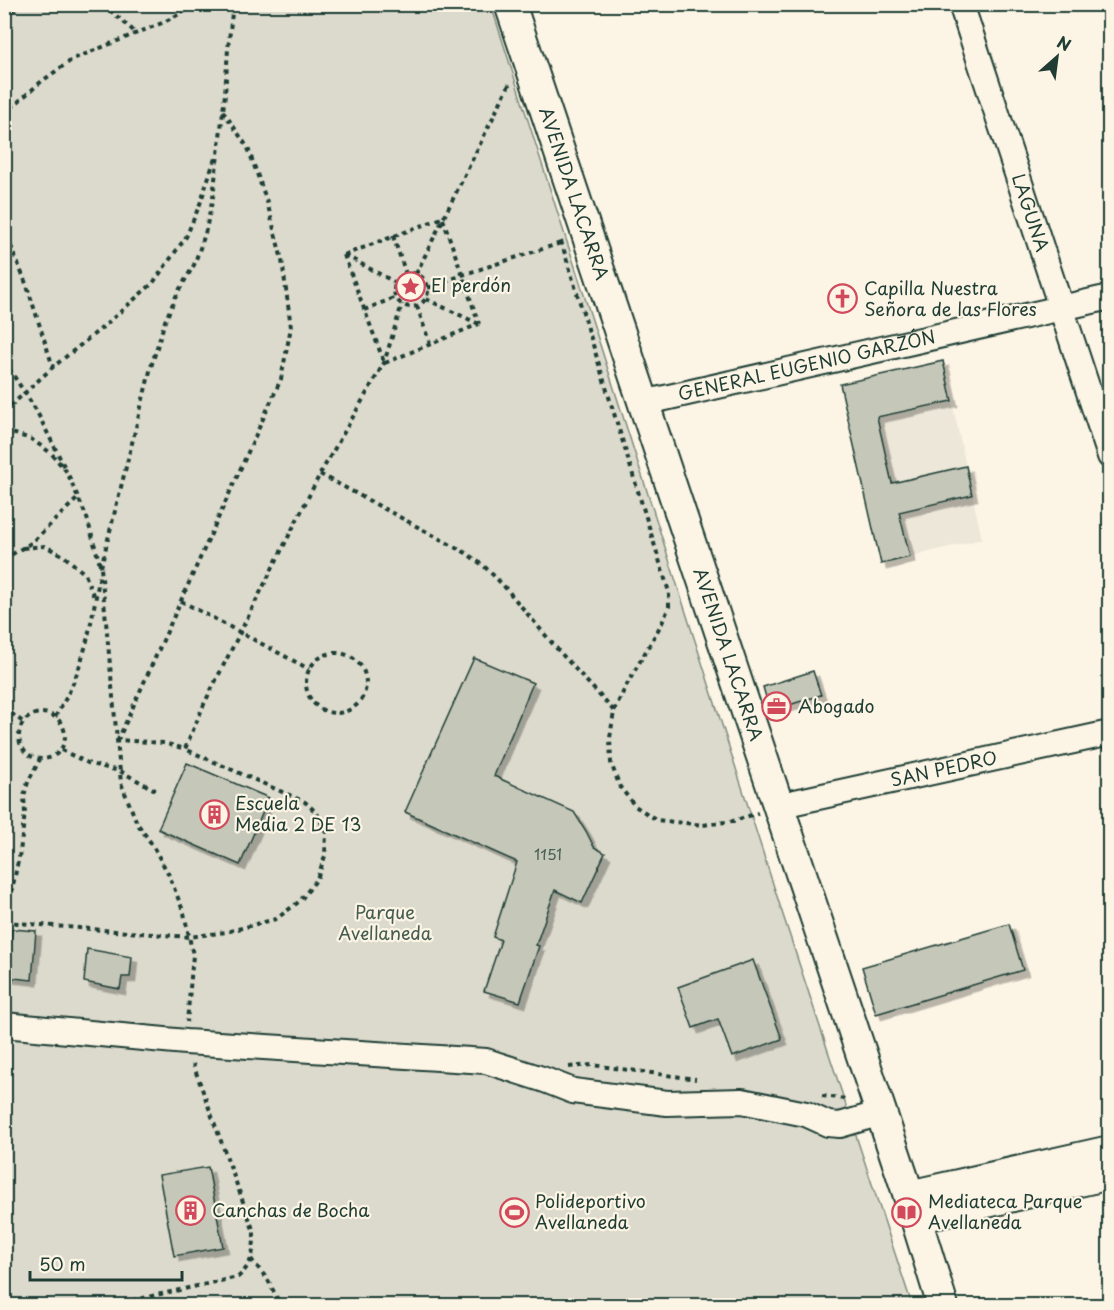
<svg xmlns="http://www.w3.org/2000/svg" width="1114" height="1310" viewBox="0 0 1114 1310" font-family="'Playpen Sans',sans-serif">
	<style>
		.built { fill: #ece7d8 }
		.green { fill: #dcdacc; stroke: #7e8c80; stroke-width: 1.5 }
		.building { fill: #c5c7b9; stroke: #1f3d34; stroke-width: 1.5; filter: url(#shadow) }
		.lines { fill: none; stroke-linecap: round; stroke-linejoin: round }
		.minor-casing { stroke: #1f3d34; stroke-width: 28 }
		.tertiary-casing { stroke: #1f3d34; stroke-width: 34 }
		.path { stroke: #1f3d34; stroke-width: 4; stroke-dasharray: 4.5 4.5; stroke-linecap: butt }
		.minor { stroke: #fcf5e5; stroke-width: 24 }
		.tertiary { stroke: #fcf5e5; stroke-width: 30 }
		.labels { text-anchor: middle; stroke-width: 4.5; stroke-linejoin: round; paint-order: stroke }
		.number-label { font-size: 15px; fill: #486055 }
		.street-label { font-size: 18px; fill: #1f3d34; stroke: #fcf5e5 }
		.poi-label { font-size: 18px; fill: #1f3d34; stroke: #fcf5e5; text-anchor: start }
		.park-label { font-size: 18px; fill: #455c52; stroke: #fcf5e5 }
	</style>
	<defs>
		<filter id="shadow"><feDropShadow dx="5.5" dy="5.5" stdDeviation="0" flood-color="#0004"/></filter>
	</defs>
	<rect width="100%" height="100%" fill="#fcf5e5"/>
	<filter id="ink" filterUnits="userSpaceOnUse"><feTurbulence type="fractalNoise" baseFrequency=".0167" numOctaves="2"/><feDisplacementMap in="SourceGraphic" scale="12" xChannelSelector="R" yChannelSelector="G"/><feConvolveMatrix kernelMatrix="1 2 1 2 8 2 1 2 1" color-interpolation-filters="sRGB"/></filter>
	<g filter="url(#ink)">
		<path class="built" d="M943,361L982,539L881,564L840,384Z"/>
		<path class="green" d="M5,5H491L783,915L912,1305L5,1306Z"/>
		<path class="building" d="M943,361L952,401L877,417L892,483L966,466L972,495L899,512L910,557L881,564L840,384Z
			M474,658L533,683L494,776L574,812L586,831L594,847L605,853L582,903L555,890L536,945L539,946L520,1002L484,991L501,940L493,937L517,862L405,812Z
			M813,671L821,695L770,711L763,687Z
			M187,763L269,798L240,865L158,829Z
			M1009,924L1023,970L876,1014L862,967Z
			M12,929L36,931L32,980L4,977V948H10Z
			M87,949L132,957L130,977H122L120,989L84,982Z
			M753,960L782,1039L732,1057L718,1019L693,1028L678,987Z
			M208,1167L223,1247L174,1256L159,1175Z"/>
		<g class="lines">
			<defs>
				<g id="minor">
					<path id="s1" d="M961,4L1110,456"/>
					<path id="s2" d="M643,403L1110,297"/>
					<path id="s3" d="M777,806L1110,733"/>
					<path d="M4,1025L186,1042L486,1061L545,1080L573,1091L667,1103L742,1101L806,1114L828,1124L840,1125L881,1113"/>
				</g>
				<g id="tertiary">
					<path id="s4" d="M510,4L909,1196L943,1306"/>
					<path d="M909,1196L1110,1151"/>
					<path d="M916,1218L1110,1174"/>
				</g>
			</defs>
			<use href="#minor" class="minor-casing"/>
			<use href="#tertiary" class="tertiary-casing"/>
			<path class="path" d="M103,4L136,33
				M4,15L23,4
				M223,111L248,148L267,202L282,260L291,327L281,379L118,740L164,743L185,749L205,702L320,474L384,363L402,304
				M4,114L42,81L73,59L162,23L187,10L194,4
				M443,219L479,324
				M4,229L27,286L53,367
				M393,236L406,274
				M561,241L669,592V607L662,623L626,686L614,711L610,738L611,763L620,787L635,806L657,820L703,825L733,821L758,813
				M344,255L384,362
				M344,255L442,218
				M345,255L396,283
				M394 290a17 17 0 1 1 34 0a17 17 0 1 1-34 0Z
				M416,274L510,83
				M428,288L462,275L564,242
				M426,299L479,324
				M417,306L430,344
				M364,310L396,297
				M4,361L36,410L64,466
				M385,363L479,324
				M4,412L53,367L103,327L153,283L186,237L200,204L215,158
				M4,433H12L31,439L51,453L67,472L87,518L101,568L121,783L137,823L151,843L168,873L184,913L193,955L187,1022
				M320,474L466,553L484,566L503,585L558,650L614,711
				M23,548L45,546L64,556L85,574L95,600
				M4,559L31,543L79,497
				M101,567L151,367L165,321L178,292L194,265L205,234L213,197L225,94L228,49L233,4
				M181,601L309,669
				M306 683a30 30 0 1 1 60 0a30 30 0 1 1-60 0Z
				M4,708L23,722
				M19 736a23 23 0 1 1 46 0a23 23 0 1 1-46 0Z
				M55,717C85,670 90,628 100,574
				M61,750L90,764L120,771L159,792
				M5,922L189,937L226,932L276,919L300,901L317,879L325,856L326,833L317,813L305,802L185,749
				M4,928L20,852L25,813L24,796L28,782L40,759
				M569,1067L592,1065L696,1079
				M822,1096L847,1099
				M251,1259L268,1280L281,1306
				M125,1306L134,1300L238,1277C253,1264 254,1251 254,1232L193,1064"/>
			<use href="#minor" class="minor"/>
			<use href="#tertiary" class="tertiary"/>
		</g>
	</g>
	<defs>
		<symbol id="sight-ring" viewBox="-11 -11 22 22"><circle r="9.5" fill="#fcf5e5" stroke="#d1495b" stroke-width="1.5"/><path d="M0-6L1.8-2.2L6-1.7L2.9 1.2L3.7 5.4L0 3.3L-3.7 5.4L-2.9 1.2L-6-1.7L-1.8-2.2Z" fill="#d1495b"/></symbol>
		<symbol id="church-ring" viewBox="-11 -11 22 22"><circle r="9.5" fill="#fcf5e5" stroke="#d1495b" stroke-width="1.5"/><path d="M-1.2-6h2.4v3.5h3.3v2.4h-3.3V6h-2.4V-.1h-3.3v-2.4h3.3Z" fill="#d1495b"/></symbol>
		<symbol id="office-ring" viewBox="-11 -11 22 22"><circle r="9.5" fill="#fcf5e5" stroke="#d1495b" stroke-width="1.5"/><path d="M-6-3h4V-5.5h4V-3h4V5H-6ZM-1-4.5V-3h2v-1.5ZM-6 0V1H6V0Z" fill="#d1495b"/></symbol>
		<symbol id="building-ring" viewBox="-11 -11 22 22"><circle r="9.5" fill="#fcf5e5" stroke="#d1495b" stroke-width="1.5"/><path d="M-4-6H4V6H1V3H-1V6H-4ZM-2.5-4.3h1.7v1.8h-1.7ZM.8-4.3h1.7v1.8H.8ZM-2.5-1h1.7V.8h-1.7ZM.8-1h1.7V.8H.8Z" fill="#d1495b"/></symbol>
		<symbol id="stadium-ring" viewBox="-11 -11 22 22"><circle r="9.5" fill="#fcf5e5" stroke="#d1495b" stroke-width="1.5"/><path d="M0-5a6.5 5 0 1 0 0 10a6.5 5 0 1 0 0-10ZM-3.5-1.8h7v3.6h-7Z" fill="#d1495b"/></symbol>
		<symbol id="library-ring" viewBox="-11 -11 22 22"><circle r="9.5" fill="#fcf5e5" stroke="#d1495b" stroke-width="1.5"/><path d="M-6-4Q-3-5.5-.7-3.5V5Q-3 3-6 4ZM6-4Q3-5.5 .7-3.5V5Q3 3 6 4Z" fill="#d1495b"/></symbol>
	</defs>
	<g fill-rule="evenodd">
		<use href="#sight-ring" x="394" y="270" width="33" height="33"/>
		<use href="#church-ring" x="826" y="282" width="33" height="33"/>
		<use href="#office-ring" x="760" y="690" width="33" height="33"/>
		<use href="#building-ring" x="198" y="798" width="33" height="33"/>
		<use href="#building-ring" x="174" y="1194" width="33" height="33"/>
		<use href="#stadium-ring" x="498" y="1196" width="33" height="33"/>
		<use href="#library-ring" x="890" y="1196" width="33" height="33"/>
	</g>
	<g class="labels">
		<g class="number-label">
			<text x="548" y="860">1151</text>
		</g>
		<g class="street-label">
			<text dy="6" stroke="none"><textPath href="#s4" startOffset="200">AVENIDA LACARRA</textPath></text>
			<text dy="6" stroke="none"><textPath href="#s1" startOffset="220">LAGUNA</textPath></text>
			<text dy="6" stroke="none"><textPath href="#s2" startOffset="168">GENERAL EUGENIO GARZÓN</textPath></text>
			<text dy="6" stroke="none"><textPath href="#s4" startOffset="686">AVENIDA LACARRA</textPath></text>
			<text dy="6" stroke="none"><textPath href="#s3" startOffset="171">SAN PEDRO</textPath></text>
		</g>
		<g class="poi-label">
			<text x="431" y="292">El perdón</text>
			<text x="864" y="295">Capilla Nuestra<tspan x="864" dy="21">Señora de las Flores</tspan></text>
			<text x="798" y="713">Abogado</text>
			<text x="235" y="810">Escuela<tspan x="235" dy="21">Media 2 DE 13</tspan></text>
			<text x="535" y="1208">Polideportivo<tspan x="535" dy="21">Avellaneda</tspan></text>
			<text x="928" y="1208">Mediateca Parque<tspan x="928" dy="21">Avellaneda</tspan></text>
			<text x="212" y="1217">Canchas de Bocha</text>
		</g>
		<g class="park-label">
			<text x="385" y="919">Parque<tspan x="385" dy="21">Avellaneda</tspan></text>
		</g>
	</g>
	<rect width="1114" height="1310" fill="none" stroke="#fcf5e5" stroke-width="24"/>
	<rect x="12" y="12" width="1090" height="1286" fill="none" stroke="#1f3d34" stroke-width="2" filter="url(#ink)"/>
	<g transform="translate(1057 57) rotate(28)" stroke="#fcf5e5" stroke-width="4.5" paint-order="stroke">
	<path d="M0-4.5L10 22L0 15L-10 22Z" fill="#1f3d34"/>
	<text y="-9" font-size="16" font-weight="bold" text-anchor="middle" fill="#1f3d34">N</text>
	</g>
	<path d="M30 1271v9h152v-9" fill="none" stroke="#1f3d34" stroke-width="3"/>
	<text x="39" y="1271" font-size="18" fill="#1f3d34" stroke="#fcf5e5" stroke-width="4.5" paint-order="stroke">50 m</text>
</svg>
